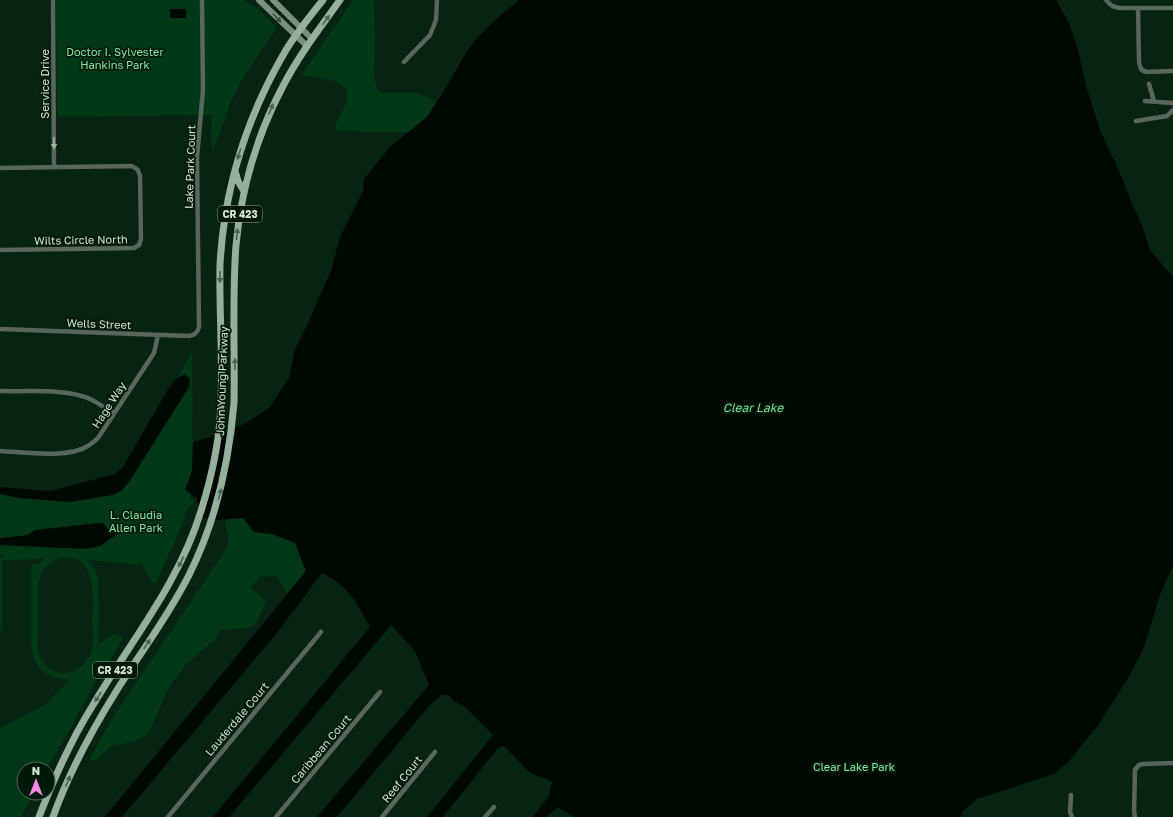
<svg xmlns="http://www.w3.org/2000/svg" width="1173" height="817" viewBox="0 0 1173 817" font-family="'Golos Text',sans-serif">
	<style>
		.green { fill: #003717; fill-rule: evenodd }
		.water { fill: #000901 }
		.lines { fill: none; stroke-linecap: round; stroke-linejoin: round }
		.street { stroke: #59665c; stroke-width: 4.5 }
		.secondary { stroke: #7b8f80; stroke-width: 6 }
		.primary { stroke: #95b09c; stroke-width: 7 }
		.oneway { fill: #374e3e }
		.oneway2 { fill: #4a6452 }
		.oneway3 { fill: #a3b2a6 }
		.labels { text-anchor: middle; stroke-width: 3.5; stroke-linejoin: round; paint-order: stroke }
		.shield { fill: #001908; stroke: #94a79a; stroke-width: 1 }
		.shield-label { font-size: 10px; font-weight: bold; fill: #d4e4d8 }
		.park-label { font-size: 11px; fill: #84e6a2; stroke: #001908 }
		.street-label { font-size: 11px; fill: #d4e4d8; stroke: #001908 }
		.water-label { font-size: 12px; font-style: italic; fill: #7cde9b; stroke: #001908 }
	</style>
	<rect width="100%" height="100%" fill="#072311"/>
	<path class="green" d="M56,0H245L258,9L277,27L245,75L233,97L212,153L211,115L57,117Z
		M353,0H374L375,44L374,75L377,90L384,93H417L438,101L427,117L409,132H361L334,130C336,119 345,109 347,98C351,79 313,77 301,75Z
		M192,351L193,491L189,500L197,498L186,512L181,528L156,583L152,582L142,565L88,560L95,569L98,579L99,644L113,634L124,637L108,664L98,677L72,726L47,769H24V793H34L21,817H0V728L46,704L69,680C47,679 33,669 31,646V564H38L47,556L41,559L3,560V556L0,555V488L59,496L123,480ZM61,558C98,555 92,596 92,621C92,629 94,647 90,654C84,664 77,673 65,673C53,673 43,665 39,654C37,647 38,638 38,630C38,615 38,599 38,584C40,571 48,562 61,558Z
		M234,518H243L254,531L272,534L295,543L306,571L287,593L277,577L261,576L251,587L266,601L258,621L249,628L220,630L215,640L201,651L185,666L176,678L168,689L151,729L145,736L134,742L112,746L96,760H89L111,720L228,546C230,536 225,529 225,520Z
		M0,557H2V629L0,631Z"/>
	<path class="water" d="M519,0H1056L1069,23L1077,46L1086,86L1100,130L1123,180L1131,201L1143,228L1150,250L1173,277V565L1160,595L1143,650L1127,680L1098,725L1070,760L1054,774L977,799L963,811L960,817H574L558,807L546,817H533L549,796L552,782C546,777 538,778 531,773C521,765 513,754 503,746L498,748L443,817H427L493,735L465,707L454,701L449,695H441L429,706L337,817H317L429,685L415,651L391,625L229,817H213L370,627C357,603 348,585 322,573L276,634L122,817H105L306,571L295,543L272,534L254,532L243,518C225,519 218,522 200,516L197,498L185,490L192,471L193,442L224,433L246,423L270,407L289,378L295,349L309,321L331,271L340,237L363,191L364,179L390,147L427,117L448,84L467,51L476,39L494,21Z
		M170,9H186V18H170Z
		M185,374L190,379L189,387L129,482L121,491L113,495L70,502L19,498L0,494V487L50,491L115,474L123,467L168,389L177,378Z
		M98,523H103L108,529L120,532L100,546L86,549L0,545V538L28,535L35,530Z"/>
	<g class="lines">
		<path class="street" d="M53,0L54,167
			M1106,0L1112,6L1119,8H1173
			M1138,8L1139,62C1140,68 1141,71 1147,72L1173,71
			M404,62L430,35L436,20L437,0
			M1149,84L1154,101
			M1145,101L1173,103
			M1136,121L1167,116L1173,110
			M0,168L132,166L138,170L140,176L141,239L139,245L134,248L0,250
			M0,329L189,336C195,335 197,333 199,327L197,157L203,90L202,0
			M0,391C25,392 68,388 90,399C99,403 106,409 114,413
			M0,451C24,452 67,459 88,446C91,444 95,441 98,438L154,353L158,335
			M1071,795L1070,812L1072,817
			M168,817L321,632
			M276,817L380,692
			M382,817L435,752
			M485,817L494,807
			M1135,817L1134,811L1135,770L1139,765L1143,764L1173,763"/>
		<path class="secondary" d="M259,0L307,46
			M273,0L312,39"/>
		<path class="primary" d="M235,171L238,181L244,191
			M39,817C54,778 71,740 93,705C131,641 179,583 201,511C212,476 220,440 221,402C223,357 219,310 220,265C224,188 247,116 286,50C297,32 310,16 323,0
			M53,817C69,772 92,730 117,690C141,652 169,615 189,575C216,521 229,463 234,403C235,351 232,298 236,245C241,190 257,135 283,86C299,55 320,28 340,0"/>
	</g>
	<defs><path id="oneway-solid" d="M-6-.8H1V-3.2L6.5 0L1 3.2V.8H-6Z"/></defs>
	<use class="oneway" href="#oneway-solid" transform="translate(277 18) rotate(46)"/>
	<g class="oneway2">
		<use href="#oneway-solid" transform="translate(326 20) rotate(-54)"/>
		<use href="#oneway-solid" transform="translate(271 109) rotate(-66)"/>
		<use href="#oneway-solid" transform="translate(239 154) rotate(107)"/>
		<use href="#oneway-solid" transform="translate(237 234) rotate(-84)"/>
		<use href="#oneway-solid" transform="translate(220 277) rotate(90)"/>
		<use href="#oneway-solid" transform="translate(235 364) rotate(-90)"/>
		<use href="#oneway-solid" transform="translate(220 494) rotate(-75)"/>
		<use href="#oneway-solid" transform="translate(181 562) rotate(116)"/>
		<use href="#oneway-solid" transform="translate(147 644) rotate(-57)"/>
		<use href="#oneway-solid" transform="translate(98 697) rotate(123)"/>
		<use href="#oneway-solid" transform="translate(68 781) rotate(-66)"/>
	</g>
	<use class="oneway3" href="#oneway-solid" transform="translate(54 143) rotate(89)"/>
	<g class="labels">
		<g class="shield">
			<rect x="218" y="206" width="44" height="16" rx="3"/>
			<rect x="93" y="662" width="44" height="16" rx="3"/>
		</g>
		<g class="shield-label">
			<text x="240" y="218">CR 423</text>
			<text x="115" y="674">CR 423</text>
		</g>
		<g class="park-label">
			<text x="115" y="56">Doctor I. Sylvester<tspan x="115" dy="13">Hankins Park</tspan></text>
			<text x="136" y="519">L. Claudia<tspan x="136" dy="13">Allen Park</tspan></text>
			<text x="854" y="771">Clear Lake Park</text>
		</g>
		<g class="street-label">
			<text transform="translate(45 84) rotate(-90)" y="4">Service Drive</text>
			<text transform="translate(190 167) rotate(-88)" y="4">Lake Park Court</text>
			<text transform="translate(81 240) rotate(-1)" y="4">Wilts Circle North</text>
			<text transform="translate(99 324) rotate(2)" y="4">Wells Street</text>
			<text transform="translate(222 381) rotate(-88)" y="4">John Young Parkway</text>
			<text transform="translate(109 405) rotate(-57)" y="4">Hage Way</text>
			<text transform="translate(237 719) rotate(-50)" y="4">Lauderdale Court</text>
			<text transform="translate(321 749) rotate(-50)" y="4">Caribbean Court</text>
			<text transform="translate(402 779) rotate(-51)" y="4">Reef Court</text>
		</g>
		<g class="water-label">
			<text x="753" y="412">Clear Lake</text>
		</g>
	</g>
	<g transform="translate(36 781)"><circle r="19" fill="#001908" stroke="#556a5b"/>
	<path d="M0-3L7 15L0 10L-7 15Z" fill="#f987e9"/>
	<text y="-6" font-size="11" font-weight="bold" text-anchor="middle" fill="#d4e4d8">N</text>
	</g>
</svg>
